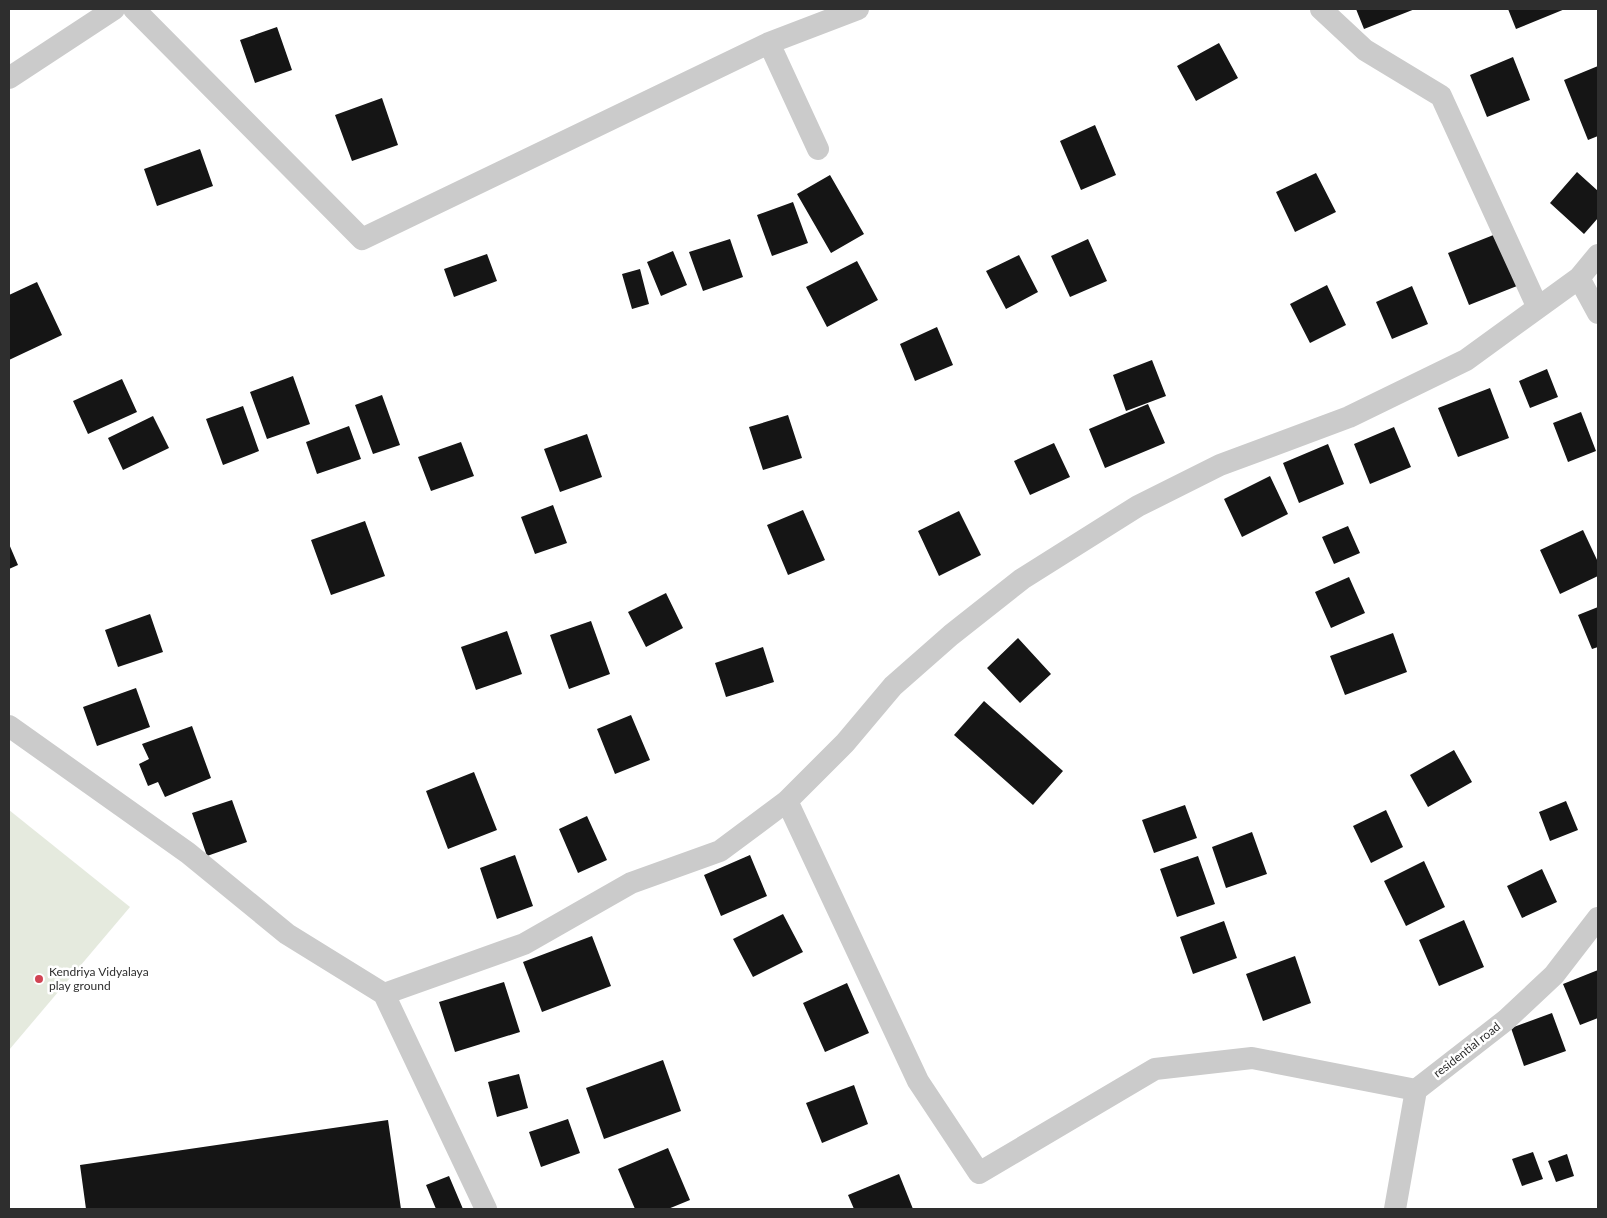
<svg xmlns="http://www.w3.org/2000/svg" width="1607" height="1218" viewBox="0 0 1607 1218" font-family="Lato,sans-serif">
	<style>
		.green { fill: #e5eade }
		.building { fill: #151515 }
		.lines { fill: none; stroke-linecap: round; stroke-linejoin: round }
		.street { stroke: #cbcbcb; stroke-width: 22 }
		.poi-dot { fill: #d14453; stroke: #fff; stroke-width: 2 }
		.labels { text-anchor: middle; stroke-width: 5; stroke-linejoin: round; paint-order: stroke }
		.poi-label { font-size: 12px; fill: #2e2e2e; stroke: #fff; text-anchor: start }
		.street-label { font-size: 12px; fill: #2e2e2e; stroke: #fff }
	</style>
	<rect width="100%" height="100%" fill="#fff"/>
	<path class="green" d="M9,810L130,907L9,1050Z"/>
	<path class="building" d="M1356,9H1415L1364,29Z
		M1508,9H1565L1516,29Z
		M277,27L292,70L255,83L240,40Z
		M1219,43L1238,78L1196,101L1177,66Z
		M1513,57L1530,100L1487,117L1470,75Z
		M1598,66V136L1588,140L1564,80Z
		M382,98L398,145L352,161L335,115Z
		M1095,125L1116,175L1081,190L1060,141Z
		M200,149L213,186L157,206L144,169Z
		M1577,172L1598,191V218L1584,234L1550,203Z
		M1316,173L1336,212L1295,232L1276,192Z
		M830,175L864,234L831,253L797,194Z
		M793,202L808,243L772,256L757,215Z
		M1496,234L1517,286L1469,305L1448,253Z
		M730,239L743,277L703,291L689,252Z
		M1088,239L1107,281L1070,297L1051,256Z
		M673,251L687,285L661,296L647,262Z
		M487,254L497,281L454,297L444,269Z
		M1019,255L1038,292L1006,309L986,271Z
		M857,261L878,300L827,327L806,287Z
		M640,269L649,304L632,309L622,274Z
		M37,282L62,335L9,360V295Z
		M1327,285L1346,325L1310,343L1290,304Z
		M1412,286L1428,324L1392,339L1376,302Z
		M937,327L953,365L915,381L900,344Z
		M1152,360L1166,396L1126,411L1113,375Z
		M1547,369L1558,397L1530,408L1519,381Z
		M293,376L310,424L267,439L250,392Z
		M122,379L137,412L88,434L73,401Z
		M1490,388L1509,438L1458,457L1438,408Z
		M382,395L400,445L373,454L355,405Z
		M1148,404L1165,443L1105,468L1089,429Z
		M243,406L259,451L223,465L206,419Z
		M1581,412L1596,451L1568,462L1553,423Z
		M788,415L802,458L763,470L749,427Z
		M153,416L169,448L123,470L108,438Z
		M349,426L361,459L317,474L306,442Z
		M1394,427L1411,467L1370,484L1354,444Z
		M587,434L602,477L560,492L544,449Z
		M461,442L474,476L431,491L418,457Z
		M1054,443L1070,477L1030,495L1014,461Z
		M1328,444L1344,484L1299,503L1283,463Z
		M1270,476L1288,514L1242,537L1224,499Z
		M553,505L567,543L535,554L521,517Z
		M803,510L825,560L788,575L767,525Z
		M959,511L981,555L939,576L918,531Z
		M365,521L385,576L331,595L311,540Z
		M1348,526L1360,553L1334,564L1322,537Z
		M1583,530L1598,562V576L1560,594L1540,550Z
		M9,544L18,565L9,569Z
		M1349,577L1365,613L1331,628L1315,592Z
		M666,593L683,628L646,647L628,612Z
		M1598,607V647L1592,649L1578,615Z
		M150,614L163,652L118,667L105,630Z
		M591,621L610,674L569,689L550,635Z
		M507,631L522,674L476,690L461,647Z
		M1393,633L1407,672L1345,695L1330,656Z
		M1018,638L1051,674L1020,703L987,668Z
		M763,647L774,682L726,697L715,663Z
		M136,688L150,727L97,746L83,707Z
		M984,701L1063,771L1033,805L954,735Z
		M631,715L650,760L615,774L597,729Z
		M192,726L211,778L165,797L158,782L148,786L139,764L149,759L142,744Z
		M1454,750L1472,782L1428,807L1410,775Z
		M474,772L497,830L448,849L426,791Z
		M232,800L247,842L207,856L192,813Z
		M1566,801L1578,830L1550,841L1539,812Z
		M1185,805L1197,838L1154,853L1142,820Z
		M1386,810L1403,847L1371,863L1353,826Z
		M587,816L607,860L578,873L559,829Z
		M1252,832L1267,874L1226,888L1212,847Z
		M515,855L533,906L497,919L480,868Z
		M750,855L767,896L721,916L704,875Z
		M1198,856L1215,904L1177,917L1160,869Z
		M1424,861L1445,907L1406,926L1384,881Z
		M1542,869L1557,902L1522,918L1507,886Z
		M783,914L803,952L753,977L733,939Z
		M1464,920L1484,967L1439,986L1419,940Z
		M1224,921L1237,958L1193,974L1180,937Z
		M592,936L611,986L542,1012L523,962Z
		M1295,956L1311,1003L1263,1021L1246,974Z
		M1598,970V1018L1580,1025L1563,984Z
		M504,982L520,1032L455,1052L439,1002Z
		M847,983L869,1033L825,1052L803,1003Z
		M1552,1013L1566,1051L1524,1066L1511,1028Z
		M663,1060L681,1111L604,1139L586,1088Z
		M519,1074L528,1108L497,1117L488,1082Z
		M854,1085L868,1124L822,1143L806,1103Z
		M568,1119L580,1153L541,1167L529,1132Z
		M388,1120L401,1209H86L80,1165Z
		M668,1148L690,1200L668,1209H635L618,1169Z
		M1533,1152L1543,1179L1522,1186L1512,1159Z
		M1567,1154L1574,1176L1556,1182L1548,1161Z
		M899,1174L913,1209H854L848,1195Z
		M449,1176L463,1209H436L426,1185Z"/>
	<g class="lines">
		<path class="street" d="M134,9L362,239L769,43
			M1321,9L1365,50L1441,96L1538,308
			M9,78L114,9
			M818,149L769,43L858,9
			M1598,255L1579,278L1598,313
			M9,726L188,853L287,934L384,994L524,944L631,883L720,851L787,801L845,743L893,686L951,635L1022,579L1138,506L1220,465L1349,417L1466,360L1579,278
			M787,801L918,1081L979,1173L1155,1069L1252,1058L1416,1090
			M384,994L486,1209
			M1395,1209L1416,1090L1506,1020L1554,975L1598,918"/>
	</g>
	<circle class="poi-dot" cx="39" cy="979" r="5"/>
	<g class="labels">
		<g class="poi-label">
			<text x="49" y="976">Kendriya Vidyalaya<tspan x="49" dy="14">play ground</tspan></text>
		</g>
		<g class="street-label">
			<text transform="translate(1467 1050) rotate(-38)" y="4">residential road</text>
		</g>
	</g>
	<rect width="1607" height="1218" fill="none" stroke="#2e2e2e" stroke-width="20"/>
</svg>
